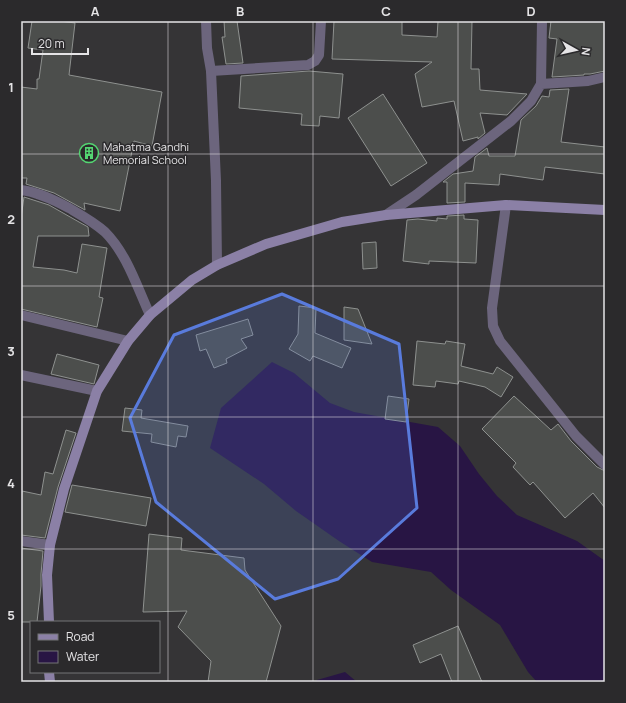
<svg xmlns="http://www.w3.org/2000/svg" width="626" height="703" viewBox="0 0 626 703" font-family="Manrope,sans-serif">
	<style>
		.water { fill: #281544 }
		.building { fill: #4c4e4c; stroke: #8e918f }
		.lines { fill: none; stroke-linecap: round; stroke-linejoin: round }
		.minor { stroke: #6c657d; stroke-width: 10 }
		.tertiary { stroke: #6c657d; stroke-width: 10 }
		.secondary { stroke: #8b80a6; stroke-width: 10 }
		.marked { fill: #597bdc; fill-opacity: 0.2; stroke: #597bdc; stroke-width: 3; stroke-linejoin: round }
		.grid { fill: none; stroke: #e5e4e6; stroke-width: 1; stroke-opacity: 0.55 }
		.labels { text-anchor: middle; stroke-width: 3; stroke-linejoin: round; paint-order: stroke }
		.poi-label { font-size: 11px; fill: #e5e4e6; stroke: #2b2a2c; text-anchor: start }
		.neatline { fill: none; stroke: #e5e4e6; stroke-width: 1.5 }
		.grid-label { font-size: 13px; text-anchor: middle; font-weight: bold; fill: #e5e4e6 }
	</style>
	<rect width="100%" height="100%" fill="#353436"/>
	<path class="water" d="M272,362L294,373L330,403L354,412L438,427L460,446L479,474L497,496L517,515L577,541L605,561V682H537L528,672L500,625L451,590L431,572L372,562L339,541L296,511L264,484L210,448L221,408Z
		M345,672L357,682H316L317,680Z"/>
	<path class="building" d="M32,21H60L75,23L69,75L162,92L152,146L134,141L120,211L84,203L85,210L54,193L26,184L27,178H21V87L37,89V79H39L43,50L28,48Z
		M224,21H237L243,63L226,64L222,37H225Z
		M334,21H402V35L437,37L438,21H472L471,69H479L480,90L527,94L507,115L480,113L485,133L478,139V137L463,141L454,101L422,107L415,74L432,62L332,59Z
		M551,21H605V71L590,74H584V75L552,77L557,39L549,38Z
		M309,71L343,74L339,118L320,116L319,126L301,125L302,114L239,108L241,76Z
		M569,89L561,142L605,147V174L545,167L543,180L500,174L499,185L465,183V202L447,203V182H443L453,174L473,171L475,157L487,148L489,156H515L521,120L536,106L542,96L549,97L550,90Z
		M383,94L427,163L391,186L348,118Z
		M24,197L49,205L79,222L88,227L89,236H38L33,267L64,270L77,273L82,244L107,248L99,297L103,298L97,327L21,309V218Z
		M464,215V219L478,220L476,263L429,261V264L403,261L407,220L418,219L437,221V218L447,219V216Z
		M376,242L377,268L363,269L362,243Z
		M299,306L316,308L315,333L351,348L342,368L313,356L310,361L289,349L298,334Z
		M344,307L358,309L372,344L344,340Z
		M248,319L253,335L241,339L247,348L226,359L227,363L214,368L206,349L200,351L196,335Z
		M417,341L445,344L446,341L465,344L461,366L493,374L497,367L513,377L501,397L485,387L459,381L458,384L436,381L435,387L413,385Z
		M57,354L99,365L94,384L51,374Z
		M388,396L409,399L406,422L385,419Z
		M514,396L551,430L558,424L571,441L597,467L605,471V508L593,493L565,518L533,482L530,485L513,467L516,463L482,429Z
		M125,408L142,410L141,418L188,426L186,437L178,436L176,447L151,442L152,434L122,431Z
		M66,430L76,433L58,487L45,538L21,535V499L22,491L41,495L45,472L53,474Z
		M72,485L151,498L146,526L65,512Z
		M149,534L182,538L181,550L244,558L245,570L281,626L266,682H208L211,661L178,627L187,611L143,612Z
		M21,548L43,551L41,574V586L37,622H21Z
		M458,626L482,682H452L441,654L420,663L413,645Z"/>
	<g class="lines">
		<path class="minor" d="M211,71L308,65L315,61L319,55L321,21
			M541,84L588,81L605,77
			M506,205L492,308L493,326L500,341L576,436L605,465
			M386,215L416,195L511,121L531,101L541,84L542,21
			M21,315L128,341
			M21,375L97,391
			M21,541L50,545"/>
		<path class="tertiary" d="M206,21L207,48L211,71L216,181L217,265
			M21,190C38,192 54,200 69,208C81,215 94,222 105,232C127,254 137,287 150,315"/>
		<path class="secondary" d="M49,622L47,575L50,545L64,489L97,391L128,341L150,315L192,280L217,265L266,244L342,222L386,215L506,205L605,210
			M49,672L50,682"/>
	</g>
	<path class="marked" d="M282,294L399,344L417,508L338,579L275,599L156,502L130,418L174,335Z"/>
	<path class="grid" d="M168,21V682M313,21V682M458,21V682M21,154H605M21,286H605M21,417H605M21,549H605"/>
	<defs>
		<symbol id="building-ring" viewBox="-11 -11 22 22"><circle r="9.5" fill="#2b2a2c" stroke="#54d672" stroke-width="1.5"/><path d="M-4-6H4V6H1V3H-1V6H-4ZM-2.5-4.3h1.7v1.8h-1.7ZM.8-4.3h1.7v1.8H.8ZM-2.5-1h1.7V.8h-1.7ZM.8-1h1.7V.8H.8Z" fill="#54d672"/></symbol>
	</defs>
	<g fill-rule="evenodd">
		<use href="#building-ring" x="78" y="142" width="22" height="22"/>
	</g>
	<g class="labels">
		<g class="poi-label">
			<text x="103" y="151">Mahatma Gandhi<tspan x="103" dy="13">Memorial School</tspan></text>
		</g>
	</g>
	<rect width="626" height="703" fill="none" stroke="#2b2a2c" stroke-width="44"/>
	<rect x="30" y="621" width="130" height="52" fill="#2b2a2c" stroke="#757476"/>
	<rect x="38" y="634" width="20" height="6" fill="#8b80a6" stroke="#757476"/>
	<text x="66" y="641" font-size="12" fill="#e5e4e6">Road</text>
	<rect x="38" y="651" width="20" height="12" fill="#281544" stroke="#757476"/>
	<text x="66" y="661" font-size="12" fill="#e5e4e6">Water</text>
	<g transform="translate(576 50) rotate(98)" stroke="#2b2a2c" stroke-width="3" paint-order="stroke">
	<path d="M0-3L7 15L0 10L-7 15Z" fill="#e5e4e6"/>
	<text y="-6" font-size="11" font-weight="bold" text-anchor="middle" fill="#e5e4e6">N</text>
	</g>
	<path d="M32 48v6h56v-6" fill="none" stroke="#e5e4e6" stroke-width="2"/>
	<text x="38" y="48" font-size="12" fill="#e5e4e6" stroke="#2b2a2c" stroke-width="3" paint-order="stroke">20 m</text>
	<rect x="22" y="22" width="582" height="659" class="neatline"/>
	<g class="grid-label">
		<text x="95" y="16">A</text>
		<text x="240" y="16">B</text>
		<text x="386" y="16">C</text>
		<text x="531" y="16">D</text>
		<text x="11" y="92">1</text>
		<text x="11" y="224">2</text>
		<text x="11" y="356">3</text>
		<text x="11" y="488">4</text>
		<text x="11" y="620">5</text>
	</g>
</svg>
